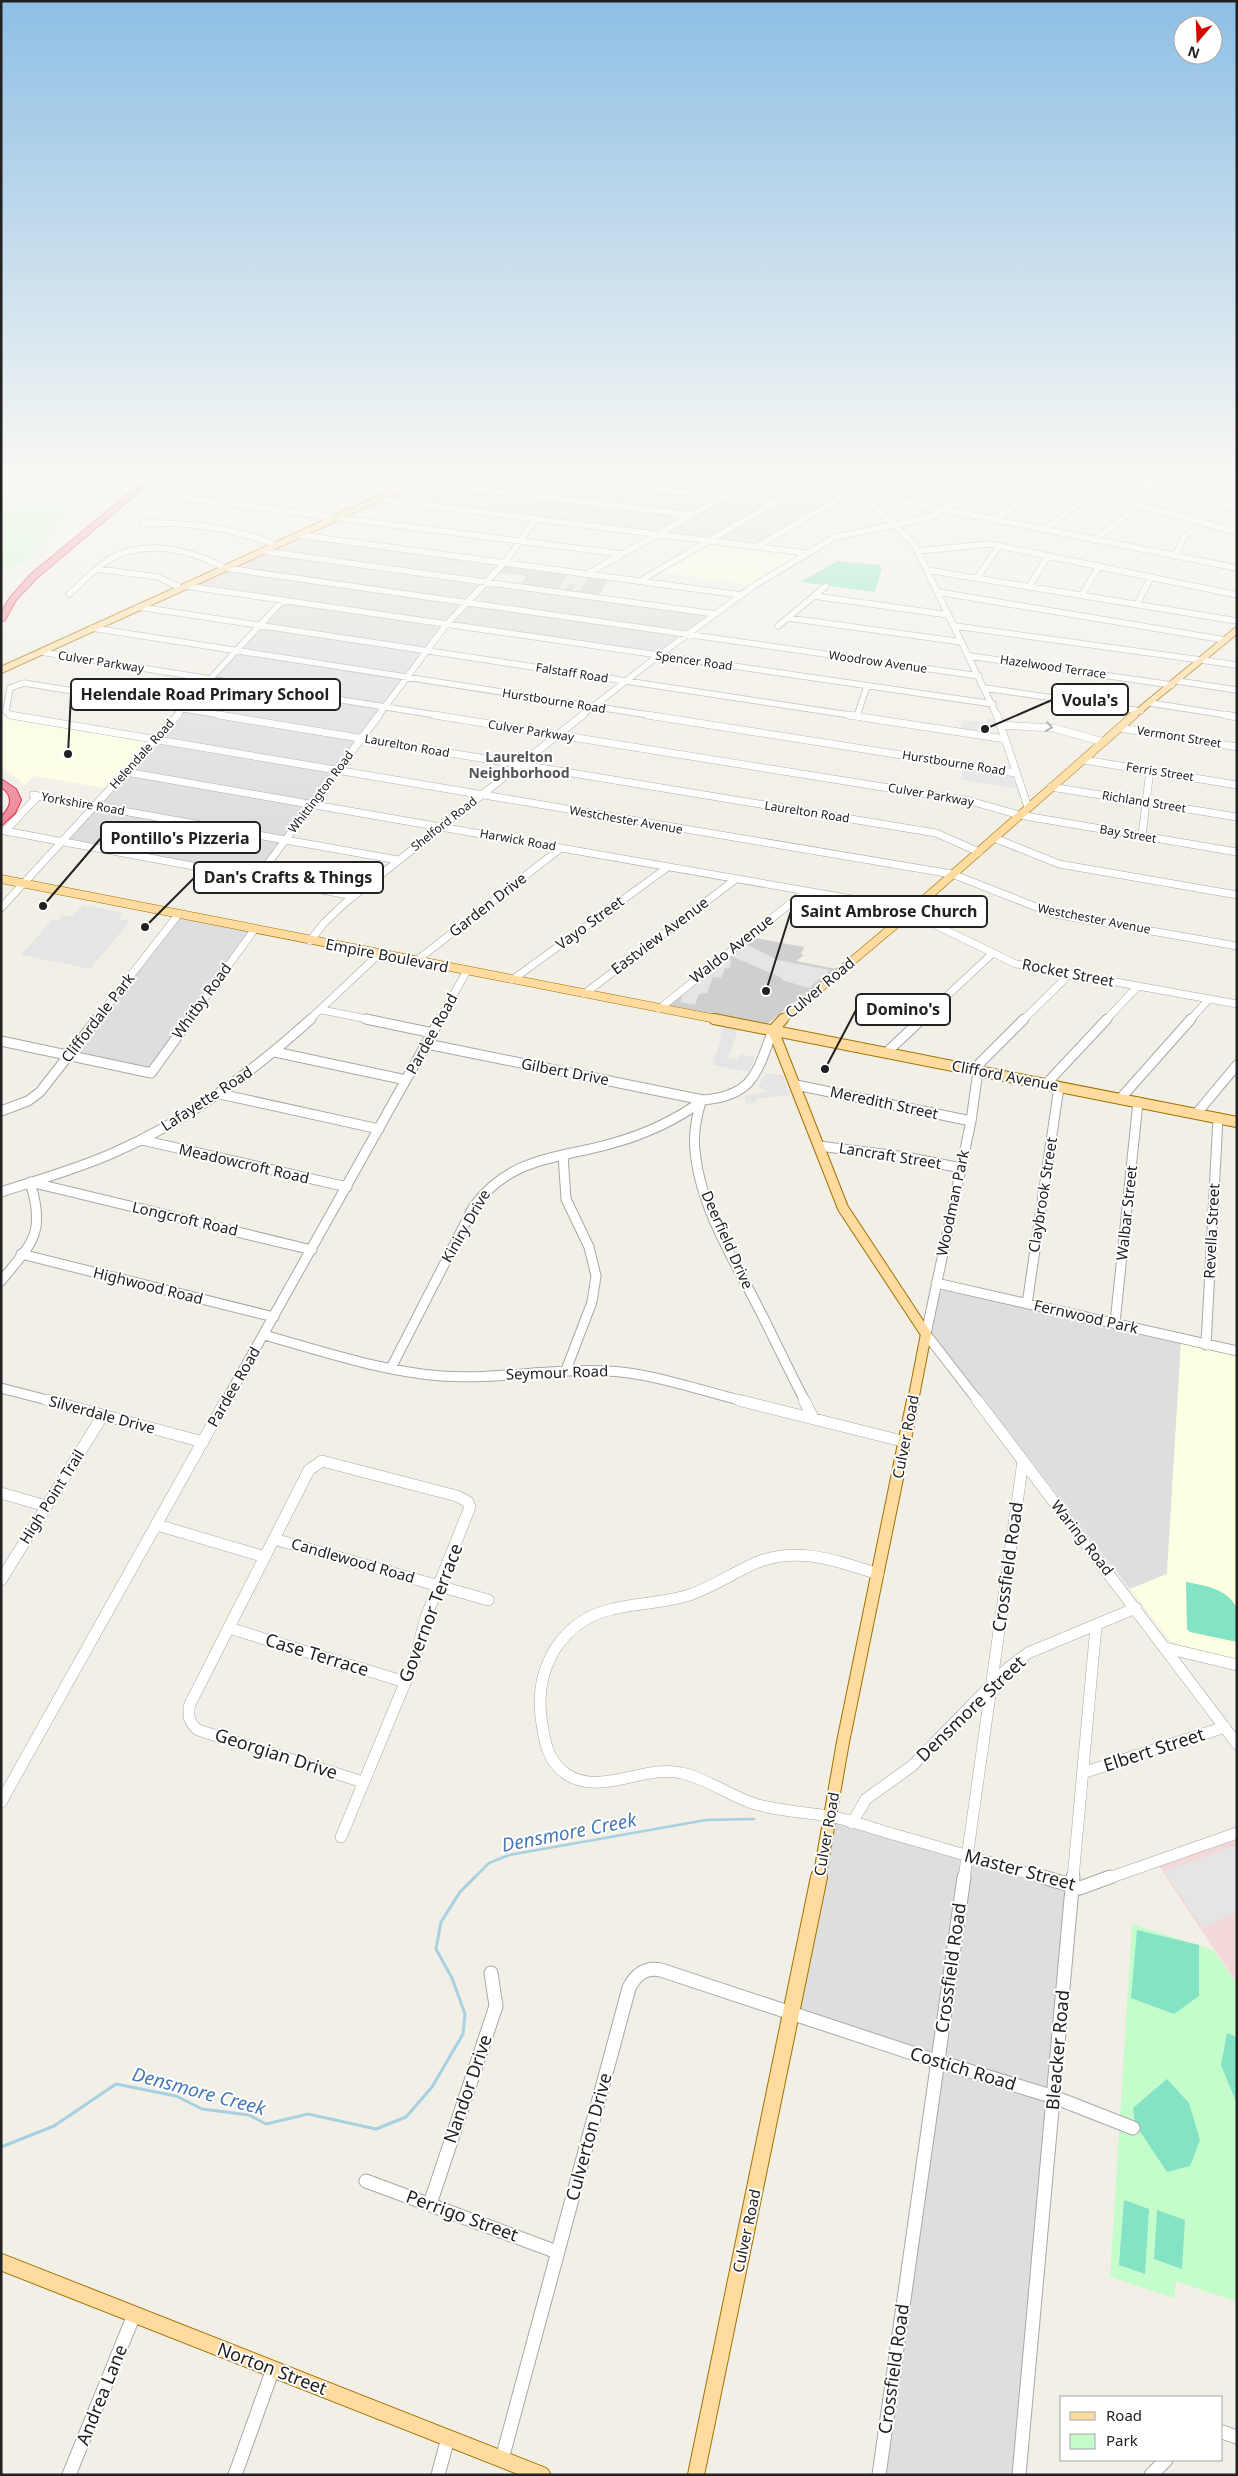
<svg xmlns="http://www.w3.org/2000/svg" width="1238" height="2476" viewBox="0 0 1238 2476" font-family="'Noto Sans',sans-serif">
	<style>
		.residential { fill: #dfdede }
		.commercial { fill: #f2d9d7 }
		.education { fill: #fdffe3 }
		.religious { fill: #cfcfcf }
		.park { fill: #c4fccc }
		.pitch { fill: #83e3c4 }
		.parking { fill: #e5e5e5 }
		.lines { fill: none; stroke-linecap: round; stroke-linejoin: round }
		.stream-far1 { stroke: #a7d0e0; stroke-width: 2.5 }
		.stream { stroke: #a7d0e0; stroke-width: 3 }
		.minor-far4-casing { stroke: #a8a8a8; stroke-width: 7 }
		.minor-far3-casing { stroke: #a8a8a8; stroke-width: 8 }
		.minor-far2-casing { stroke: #a8a8a8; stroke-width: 11 }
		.minor-far1-casing { stroke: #a8a8a8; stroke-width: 12 }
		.minor-casing { stroke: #a8a8a8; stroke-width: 15 }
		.major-far4-casing { stroke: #9e7300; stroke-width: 8 }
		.major-far3-casing { stroke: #9e7300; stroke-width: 9 }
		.major-far2-casing { stroke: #9e7300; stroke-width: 12 }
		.major-far1-casing { stroke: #9e7300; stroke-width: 14 }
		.major-casing { stroke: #9e7300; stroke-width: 18 }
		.highway-casing { stroke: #e22258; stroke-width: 2 }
		.minor-far4 { stroke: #fff; stroke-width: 5.5 }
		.minor-far3 { stroke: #fff; stroke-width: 7 }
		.minor-far2 { stroke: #fff; stroke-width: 9 }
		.minor-far1 { stroke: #fff; stroke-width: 11 }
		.minor { stroke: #fff; stroke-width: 13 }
		.major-far4 { stroke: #ffdb9f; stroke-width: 6 }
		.major-far3 { stroke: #ffdb9f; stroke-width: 8 }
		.major-far2 { stroke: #ffdb9f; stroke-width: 10 }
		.major-far1 { stroke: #ffdb9f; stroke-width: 12 }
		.major { stroke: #ffdb9f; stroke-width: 16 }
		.highway { fill: #eb8d99; fill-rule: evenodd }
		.oneway { stroke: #9b9b9b }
		.labels { text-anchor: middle; stroke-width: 4; stroke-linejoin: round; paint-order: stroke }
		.far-street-label { font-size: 12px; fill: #212121; stroke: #fff }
		.far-neighbourhood-label { font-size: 14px; font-weight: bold; fill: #545454; stroke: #fff }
		.street-label { font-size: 15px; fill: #212121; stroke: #fff }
		.near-street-label { font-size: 18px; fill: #212121; stroke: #fff }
		.near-water-label { font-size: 19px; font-style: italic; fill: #4878b5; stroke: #fff }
		.leader { fill: none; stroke: #212121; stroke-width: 2 }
		.callout-dot { fill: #212121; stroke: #fff; stroke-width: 2 }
		.callout { fill: #fff; stroke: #212121; stroke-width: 2 }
		.callout-label { font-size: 16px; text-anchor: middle; font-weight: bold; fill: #212121 }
	</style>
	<rect width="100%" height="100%" fill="#f2efe7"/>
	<path class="residential" d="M438,473H765L657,533L416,503L423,494L399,491Z
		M767,473H825L857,489L756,547L657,534Z
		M299,535L505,562L487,582L715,614L658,656L446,624L257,878L62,842L283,600L186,586Z
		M178,915L254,930L151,1073L68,1055Z
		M943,1290L1181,1343L1167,1574L1130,1589L934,1336L932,1332L939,1295Z
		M829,1816L1073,1886L1018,2475H879L938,2062L792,2013Z"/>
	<path class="commercial" d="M1237,1839V1984L1159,1866Z"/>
	<path class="education" d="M708,544L798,555L750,585L660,572Z
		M4,717L147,742L104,788L34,776L25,785L1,766V726Z
		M1181,1343L1237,1355V1660L1177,1644L1170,1640L1130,1589L1167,1574Z"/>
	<path class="religious" d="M505,562L610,577L597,598L519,587L526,576L496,572Z
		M750,937L804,947L801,954L804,955L796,961L836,969L767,1024L669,1005Z"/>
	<path class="park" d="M1,473H132L98,500L84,498L51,531L44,545L22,564L1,574Z
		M1132,1924L1213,1950L1237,1984V2302L1176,2281L1174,2298L1110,2277Z"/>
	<path class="pitch" d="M838,561L880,565L882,569L875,592L800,582Z
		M1186,1582C1203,1585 1228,1589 1236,1607C1238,1616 1237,1633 1237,1642L1190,1632L1187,1629Z
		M1137,1930L1199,1945V1996L1174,2014L1131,1998Z
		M1227,2033L1237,2037V2104L1221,2065Z
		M1167,2079L1189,2103L1200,2140L1190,2166L1167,2172L1135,2124L1133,2108Z
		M1124,2200L1149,2209L1145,2274L1119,2265Z
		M1157,2210L1185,2220L1182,2269L1154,2259Z"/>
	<path class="parking" d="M568,573L589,576L578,593L572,592L576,584L569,583L564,591L557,590Z
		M987,719H994L997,728L980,725L978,732L960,729L963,720L987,723Z
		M964,767L1012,775L1017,789L961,779Z
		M83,905L123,913L118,919L130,921L90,969L21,955L52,920L58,921L63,915L72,917Z
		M746,944L777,960L830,970L809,988L782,980V978L731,956Z
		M726,960L732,961L729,969L725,968L721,978L713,977L707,993L699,994L695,1005L680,1002L683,995Z
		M723,1027L738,1030L728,1058L738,1060L740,1054L755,1057L749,1072L713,1065L714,1061L712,1060L717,1053Z
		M766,1073L783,1075L790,1095L762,1098L756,1099L757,1102L746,1104L745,1096L779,1089L767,1091L758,1087Z
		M1237,1845V1911L1203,1929L1164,1871Z"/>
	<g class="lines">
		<path class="stream-far1" d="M473,1879L489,1863L509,1855L706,1820L754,1819"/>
		<path class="stream" d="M1,2147L54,2126L116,2084L176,2096L202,2109L249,2115L266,2124L308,2114L376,2129L406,2117L432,2087L463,2034L465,2014L452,1978L436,1949L441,1922L460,1892L475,1877"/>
		<defs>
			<path id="minor-far4" d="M246,473L396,491
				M520,473L723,497
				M696,473L754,480
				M825,473L857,489L914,544L997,716
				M1021,473L1237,532
				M1221,474L1237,478
				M1104,476L1144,482L1237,508
				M416,482L691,515
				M1057,483L1068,473
				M152,494L622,554
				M1192,496L1222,473
				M866,497H882L1237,568
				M377,499L806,553
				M897,500L941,473
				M1128,502L1162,473
				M995,520L1037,490
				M143,523C189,522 232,527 275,545
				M1044,529L1095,493
				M299,535L741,595
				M1094,540L1127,515
				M756,547L884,473
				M262,551L715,614
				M918,551L990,544L1237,595
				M1175,556L1185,535
				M97,569L158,577L181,588
				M927,570L1237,621
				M587,574L767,473
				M977,578L999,546
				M640,581L821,475L830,473
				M186,586L993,704
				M1029,587L1048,556
				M938,592L1225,640
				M69,594C82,583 93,570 107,561C144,538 189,549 225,568L979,676
				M1082,595L1099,566
				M814,596L949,615
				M1137,604L1151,577
				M139,607L856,716
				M788,618L962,642
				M778,626L826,586
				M955,626L1237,665
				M92,628L655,716
				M41,652L442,716
				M970,656L1172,685
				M1177,681L1237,690
				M985,688L1141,711
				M1150,703L1233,716
				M18,716L10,715L6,711L10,688L24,683L227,716
				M176,716L283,600
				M378,716L446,625L505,562L536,519
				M581,716L658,656L755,585L835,537L932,517L1002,473
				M857,716L867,686"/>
			<path id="minor-far3" d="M10,715L952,874L1054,914L1237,946
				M219,715L936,833L979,852
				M434,715L970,801L1019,815L1237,852
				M647,715L1016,773
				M848,715L1005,739
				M997,715L1028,807
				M1225,715L1237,717
				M857,717L858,715
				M1000,725L1053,728L1104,742
				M1120,728L1237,747
				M1084,760L1237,785
				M126,772L898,907L1016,964L1237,1004
				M1051,787L1237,817
				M33,795L398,860
				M5,831L354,896
				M5,831L38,796
				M1142,836L1150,770
				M994,838L1059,864L1237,895
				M257,878L379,715
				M1,908L178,715
				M310,941L324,923L346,902L583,715
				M416,961L561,848
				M512,980L668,867
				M584,994L736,879
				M659,1009L806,891
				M322,1010L372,1020
				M96,1020L178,915
				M189,1020L254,930
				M309,1020L379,954
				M439,1020L467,971
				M921,1020L993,953
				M1023,1020L1070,974
				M1106,1020L1138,986
				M1190,1020L1209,999"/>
			<path id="minor-far2" d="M366,1019L433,1033
				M1,1041L151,1073L190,1019
				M427,1044L703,1100C754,1096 757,1072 773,1030
				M275,1052L406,1080
				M886,1053L922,1019
				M1046,1084L1107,1019
				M796,1085L971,1121
				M220,1094L379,1129
				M1120,1099L1191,1019
				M701,1102C696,1118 693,1133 695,1151C700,1207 734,1260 759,1309C775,1340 789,1371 805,1401
				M1,1111L28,1101L40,1092L97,1019
				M1196,1114L1237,1065
				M142,1140L347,1187
				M819,1146L906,1157L961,1168
				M563,1155L566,1199L589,1247L596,1276L592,1302L566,1370
				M1,1192C38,1180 77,1169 113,1153C187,1121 251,1073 311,1019
				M21,1254L274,1317
				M1,1281C33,1242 46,1233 30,1182L312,1250
				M936,1283L1237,1351
				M1027,1304L1059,1087
				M1115,1323L1138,1102
				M264,1335C322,1351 380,1371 441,1376C496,1380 551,1368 607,1371C652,1373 699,1390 743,1401
				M1206,1345L1218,1118
				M391,1368L474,1206C511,1157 556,1159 610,1144C643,1135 675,1121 703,1100
				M1,1388L51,1401
				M226,1401L440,1019
				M978,1401L926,1334L971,1121L979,1064L1024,1019"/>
			<path id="minor-far1" d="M47,1400L203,1442
				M738,1400L906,1442
				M804,1400L813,1418
				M977,1400L1237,1744
				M1,1493L46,1506
				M157,1525L265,1557
				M274,1539L488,1600
				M878,1574C835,1560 792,1544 749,1566C728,1576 709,1589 686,1596C663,1603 637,1603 613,1609C562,1620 535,1667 541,1717C544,1738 546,1760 566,1774C601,1797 644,1764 682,1773C706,1778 730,1796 755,1804C779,1811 804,1812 828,1816C852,1820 877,1830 900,1836C949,1850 998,1865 1048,1879
				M1,1580L103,1415
				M229,1628L405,1682
				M1166,1648L1237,1665
				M1082,1773L1225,1727
				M1,1802L226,1400
				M852,1823L866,1799L912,1766L1007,1669L1028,1653L1136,1608
				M341,1837L415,1659L426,1617L470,1507L468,1502L457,1496L322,1461L309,1470L190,1704C187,1715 189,1723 198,1730L363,1782
				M964,1879L1023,1461
				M1073,1879L1096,1626
				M1106,1879L1237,1833"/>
			<path id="minor" d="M1043,1877L1080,1888L1110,1877
				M366,2181L557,2252
				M430,2204L496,2006L491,1973
				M1222,2432L1237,2437
				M502,2459L629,1988C636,1974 645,1967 661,1970L927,2058L1054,2097L1133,2128
				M69,2475L134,2315
				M235,2475L273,2369
				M438,2475L448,2438
				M879,2475L964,1877
				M1019,2475L1073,1877
				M1151,2475L1166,2460"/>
			<path id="major-far4" d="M1,670L435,473
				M1133,716L1237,630"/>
			<path id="major-far3" d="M1,879L721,1020
				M782,1020L902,919L1134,715"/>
			<path id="major-far2" d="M714,1019L1237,1122
				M773,1030L783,1019
				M773,1030L843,1208L926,1334L913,1401"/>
			<path id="major-far1" d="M819,1879L843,1742L913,1400"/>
			<path id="major" d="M1,2262L542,2475
				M696,2475L819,1877"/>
			<path id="highway" d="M154,473H161L37,578L16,600L5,620L1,622V613L9,599L31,574Z
				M1,779L16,789L21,800L15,813L1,826V817C12,806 14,796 1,787Z"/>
		</defs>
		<use href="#minor-far4" class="minor-far4-casing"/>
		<use href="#minor-far3" class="minor-far3-casing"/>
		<use href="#minor-far2" class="minor-far2-casing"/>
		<use href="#minor-far1" class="minor-far1-casing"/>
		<use href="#minor" class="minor-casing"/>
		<use href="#major-far4" class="major-far4-casing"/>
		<use href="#major-far3" class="major-far3-casing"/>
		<use href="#major-far2" class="major-far2-casing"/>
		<use href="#major-far1" class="major-far1-casing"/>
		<use href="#major" class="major-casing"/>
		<use href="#highway" class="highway-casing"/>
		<use href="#minor-far4" class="minor-far4"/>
		<use href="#minor-far3" class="minor-far3"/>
		<use href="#minor-far2" class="minor-far2"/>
		<use href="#minor-far1" class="minor-far1"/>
		<use href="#minor" class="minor"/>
		<use href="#major-far4" class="major-far4"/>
		<use href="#major-far3" class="major-far3"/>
		<use href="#major-far2" class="major-far2"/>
		<use href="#major-far1" class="major-far1"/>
		<use href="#major" class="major"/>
		<use href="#highway" class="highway"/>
	</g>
	<defs><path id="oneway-chevron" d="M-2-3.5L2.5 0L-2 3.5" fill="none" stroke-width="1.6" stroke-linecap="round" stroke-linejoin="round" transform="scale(1.25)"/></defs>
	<use class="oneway" href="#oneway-chevron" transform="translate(1049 727) rotate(8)"/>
	<linearGradient id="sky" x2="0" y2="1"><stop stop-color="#8ebfe5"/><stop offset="0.58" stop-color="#f9f8f4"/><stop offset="1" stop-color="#f9f8f4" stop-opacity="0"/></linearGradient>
	<rect width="1238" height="820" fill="url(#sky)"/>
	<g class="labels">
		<g class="far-street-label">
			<text transform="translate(694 661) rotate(8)" y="4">Spencer Road</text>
			<text transform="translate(101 662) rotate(9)" y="4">Culver Parkway</text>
			<text transform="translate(878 662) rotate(8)" y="4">Woodrow Avenue</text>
			<text transform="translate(1053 667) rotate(8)" y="4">Hazelwood Terrace</text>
			<text transform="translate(572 673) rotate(9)" y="4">Falstaff Road</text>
			<text transform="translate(554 701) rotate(9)" y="4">Hurstbourne Road</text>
			<text transform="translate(531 731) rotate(9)" y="4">Culver Parkway</text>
			<text transform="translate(1179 737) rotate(9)" y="4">Vermont Street</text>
			<text transform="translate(407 746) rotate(10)" y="4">Laurelton Road</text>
			<text transform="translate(142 754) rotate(-48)" y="4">Helendale Road</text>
			<text transform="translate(954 763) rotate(9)" y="4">Hurstbourne Road</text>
			<text transform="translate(1160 772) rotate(9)" y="4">Ferris Street</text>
			<text transform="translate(321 792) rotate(-53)" y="4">Whittington Road</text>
			<text transform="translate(931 795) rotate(10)" y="4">Culver Parkway</text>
			<text transform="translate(1144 802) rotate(9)" y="4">Richland Street</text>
			<text transform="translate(83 804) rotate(10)" y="4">Yorkshire Road</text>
			<text transform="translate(807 812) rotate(9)" y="4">Laurelton Road</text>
			<text transform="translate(626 820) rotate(10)" y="4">Westchester Avenue</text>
			<text transform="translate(444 824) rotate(-38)" y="4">Shelford Road</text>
			<text transform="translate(1128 834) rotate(10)" y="4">Bay Street</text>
			<text transform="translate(518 840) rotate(10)" y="4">Harwick Road</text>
			<text transform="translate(1094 919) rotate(11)" y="4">Westchester Avenue</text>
		</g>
		<g class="far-neighbourhood-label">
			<text x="519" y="762">Laurelton<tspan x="519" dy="16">Neighborhood</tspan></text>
		</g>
		<g class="street-label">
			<text transform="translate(488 905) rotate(-38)" y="5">Garden Drive</text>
			<text transform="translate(590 923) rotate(-36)" y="5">Vayo Street</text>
			<text transform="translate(660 936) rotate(-37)" y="5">Eastview Avenue</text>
			<text transform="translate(732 949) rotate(-38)" y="5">Waldo Avenue</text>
			<text transform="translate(387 956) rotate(11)" y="5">Empire Boulevard</text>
			<text transform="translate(1068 973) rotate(11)" y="5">Rocket Street</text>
			<text transform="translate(820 988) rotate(-40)" y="5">Culver Road</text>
			<text transform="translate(202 1001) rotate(-54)" y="5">Whitby Road</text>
			<text transform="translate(98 1018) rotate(-52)" y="5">Cliffordale Park</text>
			<text transform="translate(432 1034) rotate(-61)" y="5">Pardee Road</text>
			<text transform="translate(565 1072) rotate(11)" y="5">Gilbert Drive</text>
			<text transform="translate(1005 1076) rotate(11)" y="5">Clifford Avenue</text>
			<text transform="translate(207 1099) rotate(-33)" y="5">Lafayette Road</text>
			<text transform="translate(884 1103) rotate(12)" y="5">Meredith Street</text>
			<text transform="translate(890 1156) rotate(9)" y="5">Lancraft Street</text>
			<text transform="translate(244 1164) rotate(13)" y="5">Meadowcroft Road</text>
			<text transform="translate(1043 1195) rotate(-81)" y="5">Claybrook Street</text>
			<text transform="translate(953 1203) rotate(-78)" y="5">Woodman Park</text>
			<text transform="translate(1127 1213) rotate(-84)" y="5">Walbar Street</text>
			<text transform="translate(185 1219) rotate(13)" y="5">Longcroft Road</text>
			<text transform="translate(466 1226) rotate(-60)" y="5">Kiniry Drive</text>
			<text transform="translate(1212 1231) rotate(-87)" y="5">Revella Street</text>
			<text transform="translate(727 1240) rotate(66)" y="5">Deerfield Drive</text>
			<text transform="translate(148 1286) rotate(14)" y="5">Highwood Road</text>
			<text transform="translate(1086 1317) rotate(13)" y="5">Fernwood Park</text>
			<text transform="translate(557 1373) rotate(-2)" y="5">Seymour Road</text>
			<text transform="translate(234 1387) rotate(-60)" y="5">Pardee Road</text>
			<text transform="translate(102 1415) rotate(15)" y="5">Silverdale Drive</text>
			<text transform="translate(906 1437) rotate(-79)" y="5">Culver Road</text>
			<text transform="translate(52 1497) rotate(-58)" y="5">High Point Trail</text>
			<text transform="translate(1082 1538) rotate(52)" y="5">Waring Road</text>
			<text transform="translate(353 1561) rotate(16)" y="5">Candlewood Road</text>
			<text transform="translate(827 1834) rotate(-80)" y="5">Culver Road</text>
			<text transform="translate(747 2231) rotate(-78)" y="5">Culver Road</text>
		</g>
		<g class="near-street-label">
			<text transform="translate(1008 1567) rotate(-82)" y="6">Crossfield Road</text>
			<text transform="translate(431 1613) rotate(-69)" y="6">Governor Terrace</text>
			<text transform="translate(317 1655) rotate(17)" y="6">Case Terrace</text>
			<text transform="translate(971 1709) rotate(-44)" y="6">Densmore Street</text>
			<text transform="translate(1154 1750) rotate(-18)" y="6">Elbert Street</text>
			<text transform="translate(276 1754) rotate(18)" y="6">Georgian Drive</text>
			<text transform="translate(1020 1870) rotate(15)" y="6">Master Street</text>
			<text transform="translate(951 1968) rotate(-82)" y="6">Crossfield Road</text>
			<text transform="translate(1058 2050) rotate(-85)" y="6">Bleacker Road</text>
			<text transform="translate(963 2069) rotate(17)" y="6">Costich Road</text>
			<text transform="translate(468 2089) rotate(-71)" y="6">Nandor Drive</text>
			<text transform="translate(589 2137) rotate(-75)" y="6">Culverton Drive</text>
			<text transform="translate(462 2216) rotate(20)" y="6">Perrigo Street</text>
			<text transform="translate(272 2369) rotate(21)" y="6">Norton Street</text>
			<text transform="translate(894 2369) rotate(-82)" y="6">Crossfield Road</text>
			<text transform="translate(102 2395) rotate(-68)" y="6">Andrea Lane</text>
		</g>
		<g class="near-water-label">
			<text transform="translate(569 1832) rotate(-11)" y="7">Densmore Creek</text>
			<text transform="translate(199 2091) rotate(15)" y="7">Densmore Creek</text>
		</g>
	</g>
	<path class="leader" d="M68 754L71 694M985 729L1052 700M43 906L101 838M145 927L194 878M766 991L791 911M825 1069L856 1010"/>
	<g class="callout-dot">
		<circle cx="68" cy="754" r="5"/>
		<circle cx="985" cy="729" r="5"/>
		<circle cx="43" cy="906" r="5"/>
		<circle cx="145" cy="927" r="5"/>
		<circle cx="766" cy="991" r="5"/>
		<circle cx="825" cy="1069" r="5"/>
	</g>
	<g class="callout">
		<rect x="71" y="679" width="269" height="31" rx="5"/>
		<rect x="1052" y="684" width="76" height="31" rx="5"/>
		<rect x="101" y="822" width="159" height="31" rx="5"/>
		<rect x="194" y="862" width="189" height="31" rx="5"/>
		<rect x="791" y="896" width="196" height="31" rx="5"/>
		<rect x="856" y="994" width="94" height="31" rx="5"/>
	</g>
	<g class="callout-label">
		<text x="205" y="700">Helendale Road Primary School</text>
		<text x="1090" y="706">Voula's</text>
		<text x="180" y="844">Pontillo's Pizzeria</text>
		<text x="288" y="883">Dan's Crafts &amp; Things</text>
		<text x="889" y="917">Saint Ambrose Church</text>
		<text x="903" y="1015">Domino's</text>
	</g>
	<rect width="1238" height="2476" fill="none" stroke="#212121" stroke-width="5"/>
	<rect x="1060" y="2396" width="162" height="65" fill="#ffffff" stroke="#a6a6a6"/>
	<rect x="1070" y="2412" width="25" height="8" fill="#ffdb9f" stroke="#a6a6a6"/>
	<text x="1106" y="2421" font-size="15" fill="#212121">Road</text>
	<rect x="1070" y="2434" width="25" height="15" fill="#c4fccc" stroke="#a6a6a6"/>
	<text x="1106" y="2446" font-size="15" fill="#212121">Park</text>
	<g transform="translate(1198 40) rotate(199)"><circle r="24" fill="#ffffff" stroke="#a6a6a6"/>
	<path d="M0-4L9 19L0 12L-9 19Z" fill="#d20d00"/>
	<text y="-8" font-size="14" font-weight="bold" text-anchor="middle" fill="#212121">N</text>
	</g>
</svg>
